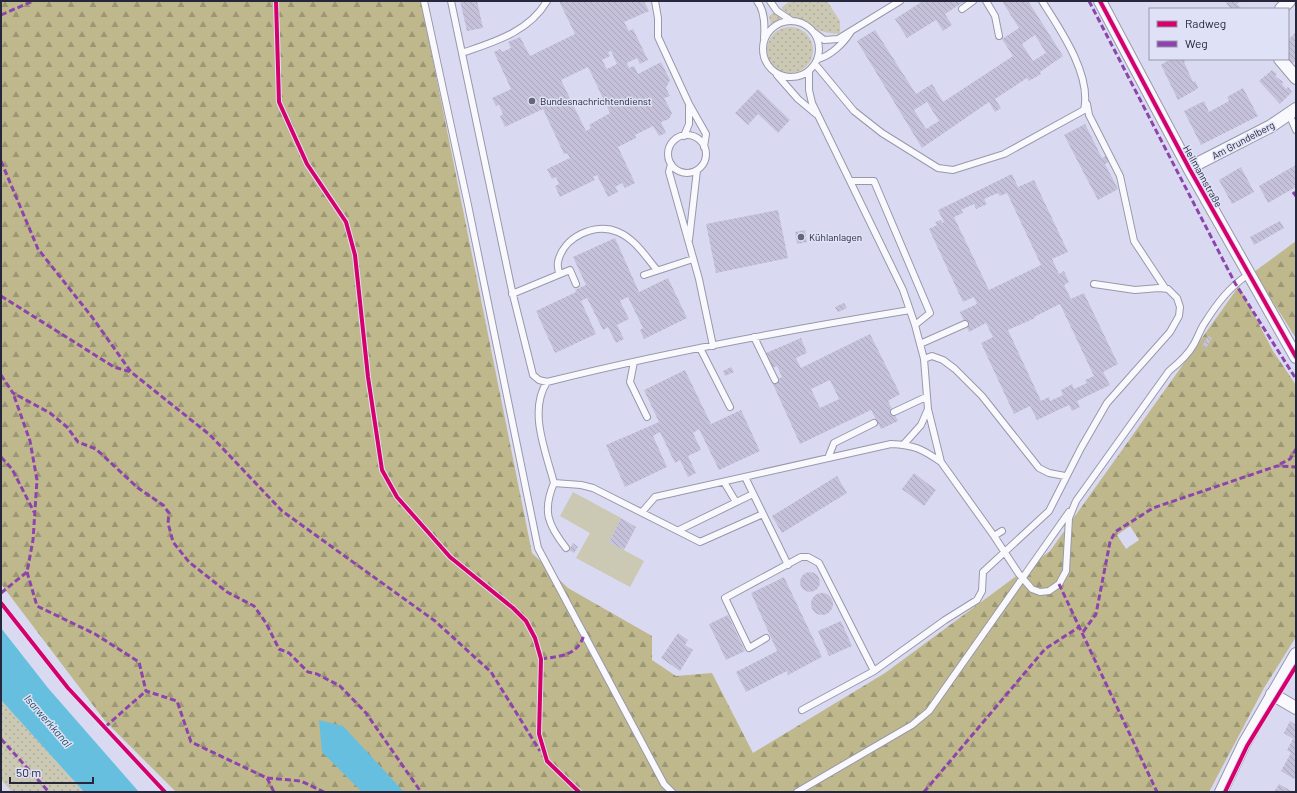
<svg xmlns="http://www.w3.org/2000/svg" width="1297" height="793" viewBox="0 0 1297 793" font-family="Barlow,sans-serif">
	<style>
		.grass { fill: url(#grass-dots) }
		.forest { fill: url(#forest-firs); fill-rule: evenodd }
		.park { fill: #cbc8b3 }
		.water { fill: #66bfdf }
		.building { fill: url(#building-back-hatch); fill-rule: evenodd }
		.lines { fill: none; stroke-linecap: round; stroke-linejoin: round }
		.lane-casing { stroke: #9898ab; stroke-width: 8 }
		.street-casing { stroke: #9898ab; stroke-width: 14 }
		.lane { stroke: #f9f9fd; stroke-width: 6 }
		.street { stroke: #f9f9fd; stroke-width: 12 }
		.quiet { stroke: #8e44ad; stroke-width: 3; stroke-dasharray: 6 3; stroke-linecap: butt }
		.cycleway-casing { stroke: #dfe1f6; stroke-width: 6 }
		.cycleway { stroke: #d6006c; stroke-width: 4 }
		.poi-dot { fill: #65667a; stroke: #dfe1f6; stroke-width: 1.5 }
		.labels { text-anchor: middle; stroke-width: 3; stroke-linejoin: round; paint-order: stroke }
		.poi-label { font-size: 10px; fill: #26273a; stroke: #dfe1f6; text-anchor: start }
		.street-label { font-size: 10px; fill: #26273a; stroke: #dfe1f6 }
		.water-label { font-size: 11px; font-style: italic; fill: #1e5060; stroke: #dfe1f6 }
	</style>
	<defs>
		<pattern id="grass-dots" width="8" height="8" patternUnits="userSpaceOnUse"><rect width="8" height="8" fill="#cbc8b3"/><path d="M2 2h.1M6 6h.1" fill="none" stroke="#aeac9b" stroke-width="1.8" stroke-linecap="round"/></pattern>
		<pattern id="forest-firs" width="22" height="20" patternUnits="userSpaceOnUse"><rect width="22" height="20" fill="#bfb88d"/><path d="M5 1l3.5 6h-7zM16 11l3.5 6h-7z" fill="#9b9674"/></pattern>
		<pattern id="building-back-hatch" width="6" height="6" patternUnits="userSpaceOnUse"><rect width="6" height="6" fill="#c6c1da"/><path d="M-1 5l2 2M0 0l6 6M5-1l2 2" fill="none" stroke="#aaa6bc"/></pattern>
	</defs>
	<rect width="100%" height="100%" fill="#d9daf1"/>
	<path class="grass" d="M790,1H827L840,21V33C824,37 792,18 781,8Z
		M775,12L782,20L771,26L769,16Z
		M767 50a23 23 0 1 1 46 0a23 23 0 1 1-46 0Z
		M1,700L84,792H12L1,780Z"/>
	<path class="forest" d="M1,1H421L532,553L568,588L652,636V660L676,676L712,673L753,753L885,673L1050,551L1239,286L1273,351L1296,385V637L1264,688L1209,792H176L105,721L1,584ZM1130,526L1139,540L1126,549L1117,535Z
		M1296,241V338L1254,272Z"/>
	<path class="park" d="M573,492L621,518L609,542L644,561L630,587L576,558L590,533L560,516Z"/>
	<path class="water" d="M1,628L48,688L139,792H84L1,700Z
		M319,720L343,726L404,792H362L322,752Z"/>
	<path class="building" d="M460,1H477L483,28L467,31Z
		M559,1H644L649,11L624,22L629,31L633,29L648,60L640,64L637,58L627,63L629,68L634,66L638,74L661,62L670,80L666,88L670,96L664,98L672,113L669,119L661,122L666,133L659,136L653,126L635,135L636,138L618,147L635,183L625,188L622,183L615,187L618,192L608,197L597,175L593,177L595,180L560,197L555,186L559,184L556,177L552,179L547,169L570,158L567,153L564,154L543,109L505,127L500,116L503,114L499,105L496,106L492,98L511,89L494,52L500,49L502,52L511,48L508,42L520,37L530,56L575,34ZM611,51L617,64L607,69L602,60L610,56L608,52ZM588,67L610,113L589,125L591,128L586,131L561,80Z
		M923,1H965L945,14L952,25L943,31L936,20L907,38L895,19Z
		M1002,1H1028L1063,56L1040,72L1041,74L1029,81L1027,78L995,99L1001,108L995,112L989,102L922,148L857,41L875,30L916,94L932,84L943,102L1013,56L1002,39L1019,28ZM1035,35L1046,53L1033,61L1022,44ZM927,102L939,121L926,129L914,110Z
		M1228,1H1240L1237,4L1242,9H1231L1226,3Z
		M1296,32V60L1293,63L1288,58V40Z
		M1170,59H1184L1185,62H1184L1193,82L1195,81L1198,87L1197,89L1178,100L1161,65Z
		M1272,70L1277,74L1275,76L1283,82L1282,84L1286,89L1288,87L1292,92L1280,104L1259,81Z
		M1243,88L1258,116L1201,145L1184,111L1204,101L1209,112L1229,101L1227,97Z
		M758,89L790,120L778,133L758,114L748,125L735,113Z
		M1085,124L1102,158L1108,155L1111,161L1105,164L1118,189L1098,200L1064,135Z
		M1296,165V187L1268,203L1259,186Z
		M1241,167L1254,192L1232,204L1219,180Z
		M1012,174L1018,187L1034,180L1068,252L1052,259L1059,274L1064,271L1069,282L1064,285L1071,299L1084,293L1118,364L1103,372L1110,385L1077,401L1080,407L1072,411L1069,405L1037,420L1030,406L1014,414L981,343L993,337L986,323L969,332L960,312L977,304L974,297L963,302L929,229L937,225L935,222L941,220L942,223L944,222L938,210ZM998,193L1000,196L1007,193L1041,265L989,290L954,217L963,213L961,210L974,204L976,209L987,204L984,199ZM1060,304L1094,376L1085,380L1087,383L1074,389L1072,384L1061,390L1063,395L1050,401L1049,397L1041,401L1008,330L1035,318L1034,317Z
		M778,210L788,258L716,273L706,224Z
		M1280,221L1284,228L1254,245L1250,237Z
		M805,230L807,242L797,244L795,232Z
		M615,238L639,292L668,278L687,318L644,339L640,330L643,328L628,297L620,301L629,319L617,325L624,339L616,343L608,327L603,330L587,298L581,301L596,334L555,353L536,311L576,292L575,290L586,285L573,257Z
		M844,303L847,308L838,312L835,307Z
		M870,334L900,394L888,401L898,421L881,429L871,410L800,444L772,382L782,377L777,366L772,368L766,353L801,338L807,353L796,358L801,368ZM830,380L839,399L820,408L811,389Z
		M1208,336L1212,338L1206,348L1202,346Z
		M731,367L734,372L725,376L723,371Z
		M685,370L711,424L741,410L760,451L719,470L699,429L693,433L701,450L688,456L696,473L688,477L680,460L675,463L660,432L653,436L667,467L625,487L606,445L659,422L644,390Z
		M914,473L936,490L924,506L902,489Z
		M837,476L847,493L782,533L772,516Z
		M621,518L636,527L624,550L609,542Z
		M573,543L578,547L574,553L569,550Z
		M800 582a10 10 0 1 1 20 0a10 10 0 1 1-20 0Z
		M784,577L822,657L788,675L787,671L746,692L736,672L777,651L751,593Z
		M811 604a11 11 0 1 1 22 0a11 11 0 1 1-22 0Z
		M728,615L745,651L726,660L709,624Z
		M841,621L852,646L829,656L818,631Z
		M678,633L688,640L685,645L693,650L680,671L661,658Z
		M1290,721L1296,725V776L1294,779L1281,771L1291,753L1287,750L1293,739L1284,733Z
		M1279,784L1293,792H1274Z"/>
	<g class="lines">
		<defs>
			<path id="lane" d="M424,1L468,205L538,548L664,784L672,792
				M451,1L512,291L533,375L539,380L547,382C666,352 788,330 910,310
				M655,1L658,18V37L689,104L706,134L704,147
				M757,1C765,11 765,25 764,38
				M770,1L777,11L792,21
				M986,1L995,16L999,36
				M962,9L973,1
				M763 49a28 28 0 1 1 56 0a28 28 0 1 1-56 0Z
				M815,33L824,40L838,39L900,1
				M462,53C494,42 529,32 547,1
				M818,59C830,56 843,44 850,33
				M815,64L854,111L882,133L938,168L953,170L1004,154L1084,110C1092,75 1060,29 1042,1
				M809,72V90L812,103L903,290L915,325L924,359L928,409L941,462L994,536L1019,574L1032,589L1040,592L1049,591L1059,584L1066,571L1069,518L1076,501L1169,371C1179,363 1188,355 1194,344C1198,337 1200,330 1204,324C1216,305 1229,287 1249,274
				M777,75L798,99L816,114
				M1087,104L1089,115L1120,176L1134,241L1165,288
				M1289,114L1296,130
				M668 154a19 19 0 1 1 38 0a19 19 0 1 1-38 0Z
				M684,136L689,124V107
				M671,164L669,172L699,279L713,346
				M850,181H874L930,313L915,325
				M689,240L697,170
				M559,274C559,271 557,266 558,262C563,237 595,222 618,232C635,239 646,257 657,270
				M644,275L693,259
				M512,294L570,270L576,284
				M754,337L775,380
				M920,344L965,324
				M700,348L730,407
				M924,359L932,356L943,360L955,369L982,396L1039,468L1049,473L1065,476
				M634,362L630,382L647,417
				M547,382C528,411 546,452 554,483L581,485L593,488L700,542L763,514
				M894,412L926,397
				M904,444L921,425L928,409
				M828,458L834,443L874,423
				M745,477L788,565
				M724,482L736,502
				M554,483C542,511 548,525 566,548
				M642,512L655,497L891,444C915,445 922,449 941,462
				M679,530L753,494
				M994,536L1002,531
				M766,638L749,648L725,598L801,557H808L819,563L874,671L945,620L977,600L982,591L983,572L1049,511L1081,448L1107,403L1170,332L1179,316L1180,307L1177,298L1168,289L1159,288L1135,290L1094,284
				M802,710L874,671
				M797,792L912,725L929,711L1069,512"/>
			<path id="street" d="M1100,1L1189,168L1296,357
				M1281,9L1289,1
				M1280,59L1296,78
				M1189,168L1271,126L1296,109
				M1272,694L1296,708
				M1221,792L1244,744L1296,654"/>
		</defs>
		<use href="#lane" class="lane-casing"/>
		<use href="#street" class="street-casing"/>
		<use href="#lane" class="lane"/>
		<use href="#street" class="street"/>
		<path class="quiet" d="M1089,1L1235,283L1296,379
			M1,15L33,1
			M1,161L38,249L92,317L131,372L210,435L282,511L435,621L491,672L540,751
			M1293,192L1296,196
			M1,296L114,367L131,372
			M1,375L13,393L50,413L67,427L78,442L96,449L138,488L163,505L169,513L168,523L173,542L189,562L227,592L254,606L266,623L279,649L289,653L308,672L317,674L340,686L366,713L421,792
			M1,457L12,469L34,512
			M1280,464L1290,459L1296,449
			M27,572L37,606L95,634L139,662L146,691L177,701L191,742L267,778L274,792
			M1059,584L1157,792
			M1,593L27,572L33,540L37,480L30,441L13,393
			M1083,632L1096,614L1110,542L1115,532L1153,508L1277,466L1296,467
			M541,659C561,656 577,656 584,635
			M105,727L146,691
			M1,739L49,792
			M267,778L301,781L324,792
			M924,792L1045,649L1079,627"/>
		<defs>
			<path id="cycleway" d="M276,1L279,102L307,164L346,222L355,255L368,377L382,470L397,497L450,557L513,608L526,621L535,638L541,659L539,734L547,761L579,792
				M1100,1L1189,168L1296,357
				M1,603L68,688L165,792
				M1225,792L1247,746L1296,666"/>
		</defs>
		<use href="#cycleway" class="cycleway-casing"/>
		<use href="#cycleway" class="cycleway"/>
	</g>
	<g class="poi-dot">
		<circle cx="532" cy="101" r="4"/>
		<circle cx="801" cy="237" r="4"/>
	</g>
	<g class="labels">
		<g class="poi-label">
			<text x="540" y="105">Bundesnachrichtendienst</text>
			<text x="809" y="241">Kühlanlagen</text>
		</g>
		<g class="street-label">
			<text transform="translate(1243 140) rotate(-28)" y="4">Am Grundelberg</text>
			<text transform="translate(1203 176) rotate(61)" y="4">Heilmannstraße</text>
		</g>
		<g class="water-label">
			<text transform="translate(48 721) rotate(49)" y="4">Isarwerkkanal</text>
		</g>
	</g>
	<rect width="1297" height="793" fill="none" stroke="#26273a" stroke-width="4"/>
	<rect x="1149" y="8" width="140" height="52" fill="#dfe1f6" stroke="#9597ab"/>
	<rect x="1157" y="21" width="20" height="6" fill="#d6006c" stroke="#9597ab"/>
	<text x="1185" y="28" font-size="12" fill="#26273a">Radweg</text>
	<rect x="1157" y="41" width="20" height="6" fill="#8e44ad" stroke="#9597ab"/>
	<text x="1185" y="48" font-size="12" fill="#26273a">Weg</text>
	<path d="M10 777v6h83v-6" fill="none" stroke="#26273a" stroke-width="2"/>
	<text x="16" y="777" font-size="12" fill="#26273a" stroke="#dfe1f6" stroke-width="3" paint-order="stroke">50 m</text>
</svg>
